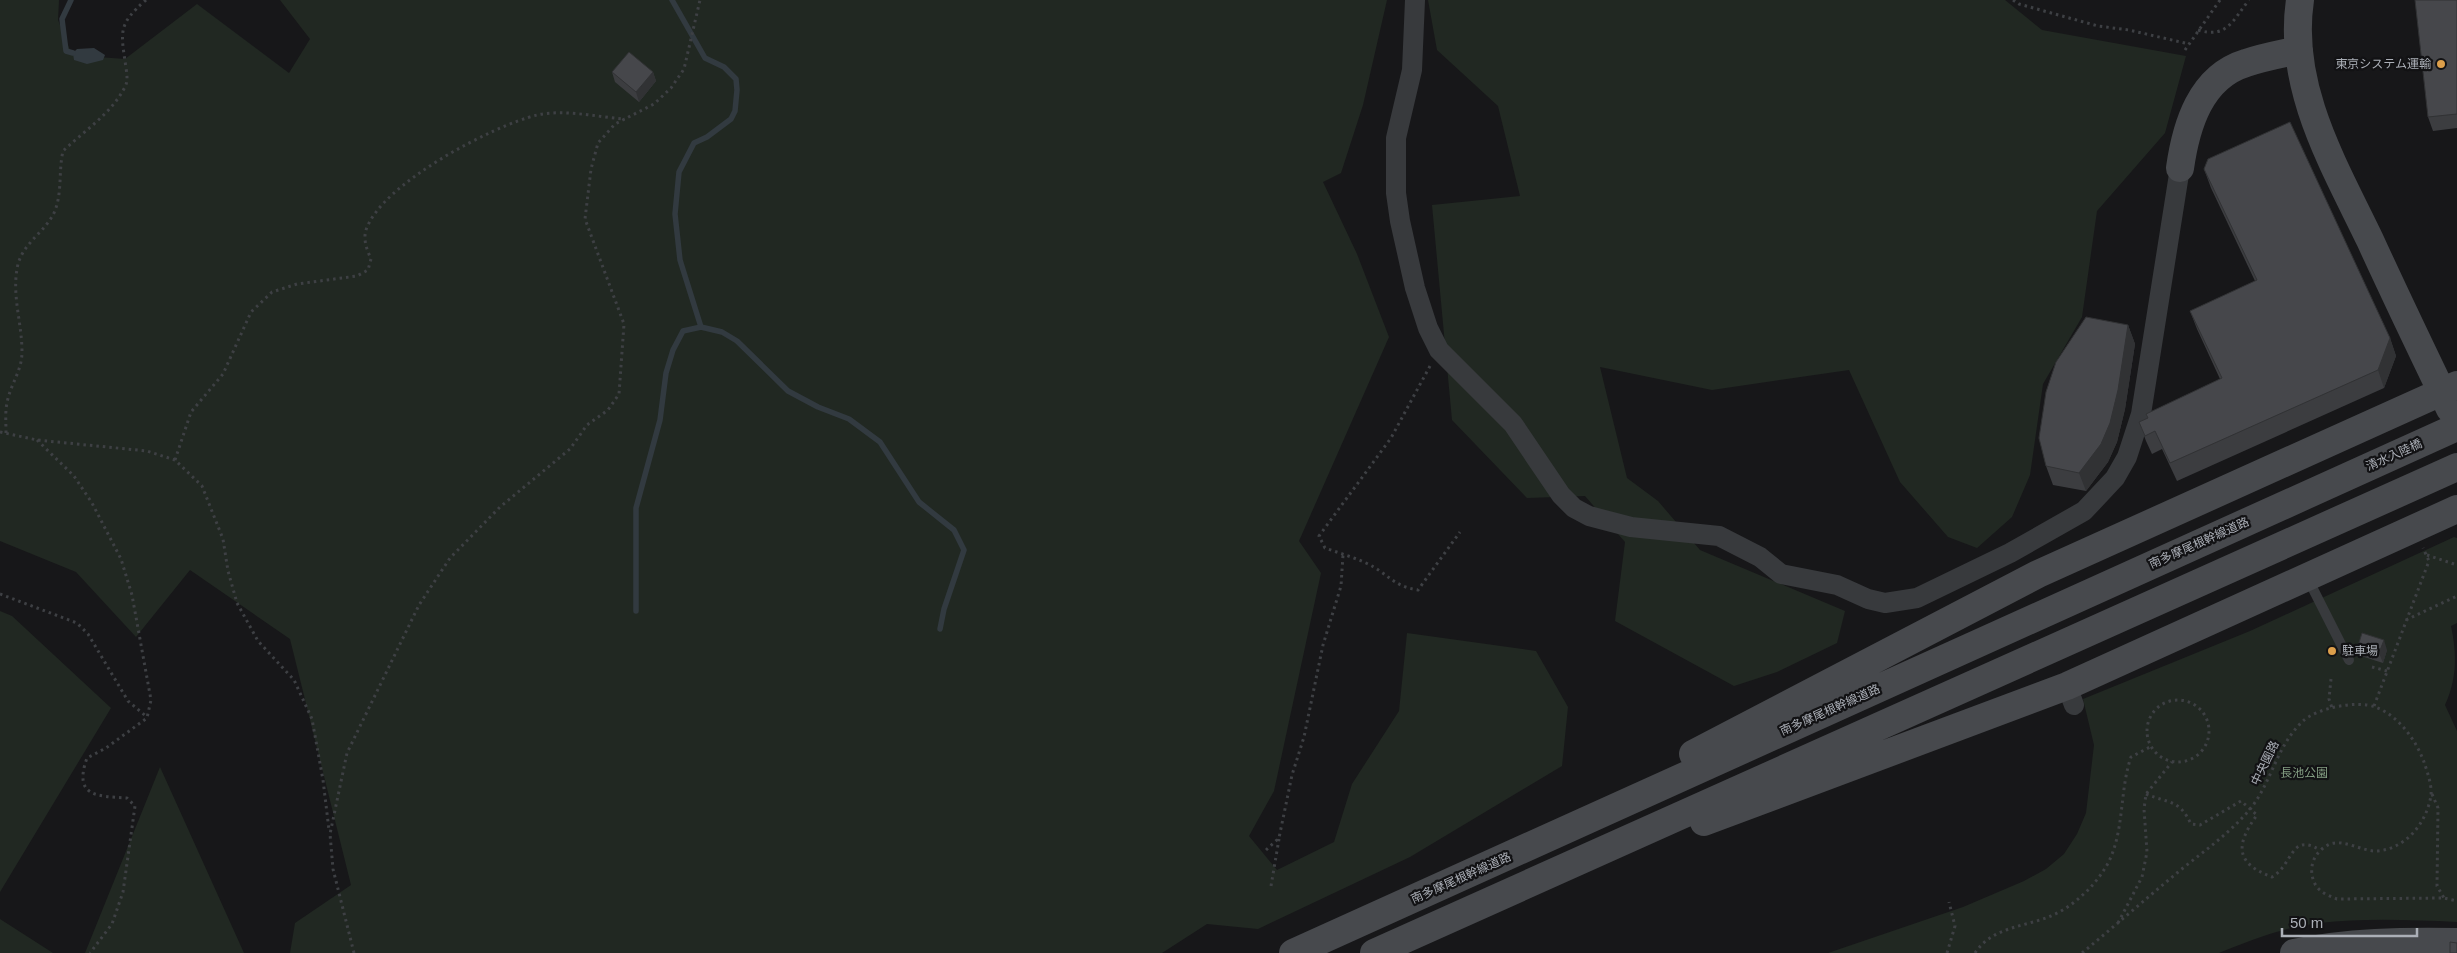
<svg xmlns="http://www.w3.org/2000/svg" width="2457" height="953" viewBox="0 0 2457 953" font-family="Arial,'Noto Sans JP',sans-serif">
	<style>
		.green { fill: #212822 }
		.water { fill: #323a40 }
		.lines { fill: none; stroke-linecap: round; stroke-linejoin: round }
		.stream { stroke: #323a40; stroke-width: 5.5 }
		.path { stroke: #3e4044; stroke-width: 3; stroke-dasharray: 2.5 4; stroke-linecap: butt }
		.lane { stroke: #383a3d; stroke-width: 10 }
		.street { stroke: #383a3d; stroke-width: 20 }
		.secondary { stroke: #47494d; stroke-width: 28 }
		.wall { fill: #3c3d40 }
		.shaded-wall { fill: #313234 }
		.building { fill: #46474b; stroke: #313234 }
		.poi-dot { fill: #dc9f4b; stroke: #121214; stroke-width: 2 }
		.labels { text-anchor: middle; stroke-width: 4.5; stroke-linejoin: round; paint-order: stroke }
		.poi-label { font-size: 12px; fill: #abafb7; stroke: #121214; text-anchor: end }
		.street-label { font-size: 12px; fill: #abafb7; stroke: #121214 }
		.park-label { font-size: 12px; fill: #859f84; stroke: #121214 }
	</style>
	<rect width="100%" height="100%" fill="#171719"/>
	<path class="green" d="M0,0H59L58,20L72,55L125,59L197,4L289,73L310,39L280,0H1387L1363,105L1341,173L1323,182L1357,254L1389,337L1299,541L1321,573L1274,791L1249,836L1277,870L1334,842L1352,784L1399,711L1407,633L1536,651L1568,707L1562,766L1410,857L1258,929L1207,924L1162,953H290L295,923L351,885L290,639L190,570L136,637L76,572L0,541Z
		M1428,0H2005L2042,30L2186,56L2165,133L2097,211L2082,317L2043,384L2030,475L2012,517L1977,548L1948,537L1900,482L1849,370L1712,390L1600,367L1627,478L1658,501L1700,550L1845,611L1837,643L1777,672L1734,686L1615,621L1625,542L1585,496L1527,498L1452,420L1432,205L1520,196L1498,106L1437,50Z
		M2454,537L2457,538V623L2451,626C2457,655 2457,678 2445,705L2457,731V922C2411,920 2364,918 2319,923C2284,927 2251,940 2219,953H1828L1963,907L2024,881L2046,869L2064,854L2077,834L2086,813L2094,745L2083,699L2250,631Z
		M0,611L12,616L111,708L0,892Z
		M160,767L244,953H85Z
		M0,919L53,953H0Z"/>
	<path class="water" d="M94,48L105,55L103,60L87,64L74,60L73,53L77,49Z"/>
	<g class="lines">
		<path class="stream" d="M71,0L62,19L66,51L73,53
			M672,0L705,58L724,67L736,79L737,90L735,111L731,119L707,137L694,143L679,172L675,214L680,260L701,327
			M636,611V508L660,420L666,373L673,350L683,331L701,327L722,332L737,341L788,391L818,407L849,419L880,442L919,502L954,530L964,550L944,609L940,629"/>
		<path class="path" d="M2013,0L2019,4L2098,26L2129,30L2189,44
			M2198,30C2227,39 2233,20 2249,0
			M2185,50L2220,0
			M1430,366L1391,438L1319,536L1325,548C1339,553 1353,557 1366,563C1388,573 1392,586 1418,590L1460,532
			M0,432L37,440L147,451L175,460L202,486L223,539L228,571L237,603L258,641L294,680L312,719L323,780L329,830
			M6,433C6,423 5,412 7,403C10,385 22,371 22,352C22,322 11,294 18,264C24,243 43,233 53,215C63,195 58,173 63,151C84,131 111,114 125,87C128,81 127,75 126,68C121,32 117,25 146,0
			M37,440L74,476L92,503L121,559L132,595L151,700L147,718L106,748L87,758C73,797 97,796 127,798L135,806L123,892L112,924L90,953
			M175,460L191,412L223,374L251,312L272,292L297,284L357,276L368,270L371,259C367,250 363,240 366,230C381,184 492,126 537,115C564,109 597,117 625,119
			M2427,555L2457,565
			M0,594L77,623L88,634L128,701L147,717
			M2406,620L2457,596
			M2372,667L2387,671
			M2331,679L2329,699L2332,708
			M2147 731a31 31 0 1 1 62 0a31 31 0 1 1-62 0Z
			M2374,706L2429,561L2423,548
			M2146,794C2170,804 2179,799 2191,824L2200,825L2241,801L2257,815C2236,844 2234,863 2272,877C2294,864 2290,832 2320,850
			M2432,794L2438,808L2437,886L2444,898
			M1266,850L1279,838L1292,775L1304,737L1323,645L1341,586L1343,555
			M1271,886L1279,839
			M2118,923L2142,877L2147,852L2144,809L2146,794L2172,762
			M354,953L333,869L330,834L347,753L419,605L450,558L500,507L570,449L587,425L608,410L619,394L624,324L585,219L591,169L598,143L615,124L654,104L671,88L684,69L700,0
			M1947,953L1955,926L1949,902
			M1975,953C1992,927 2024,927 2051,916C2074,906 2095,886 2107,865C2125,832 2119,792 2131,757L2150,747
			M2082,953C2116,925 2149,896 2183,868C2207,849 2231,832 2251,808C2272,781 2277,745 2303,721C2317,708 2357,700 2375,707C2398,715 2416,740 2424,762C2427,771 2432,785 2431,795C2427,822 2407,848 2378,851C2362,852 2346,839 2330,844C2314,851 2307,868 2315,884C2319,892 2329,896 2337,899L2444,898L2457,901"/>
		<path class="lane" d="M2308,579L2349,660"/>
		<path class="street" d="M1415,0L1412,70L1396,138V193L1400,221L1415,288L1428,328L1439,350L1513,424L1561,495L1574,508L1589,516L1631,527L1719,536L1760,557L1781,574L1837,585L1868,599L1885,603L1917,598L2010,553L2084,511L2115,478L2127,457L2141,414L2180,168
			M2067,686L2074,705"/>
		<path class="secondary" d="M2300,0C2287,87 2334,165 2370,240C2396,297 2423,353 2450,409
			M2180,168C2186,126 2200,77 2246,63C2263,57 2281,54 2299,50
			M1693,754L2038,574L2457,385
			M1704,822L2067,686L2457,509
			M1293,953L2457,427
			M1374,953L2457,467
			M2294,953C2348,942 2402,941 2457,942"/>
	</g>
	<path class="wall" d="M2457,0V128L2433,131L2428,117Z
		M612,72H653L656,81L639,102L615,82Z
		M2204,169L2390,338L2396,356L2384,388L2177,481L2162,449L2152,454L2146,441L2139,422L2147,418L2146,414L2220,379L2197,329L2190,311L2255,281L2211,188Z
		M2128,325L2135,344L2125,409L2117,442L2108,462L2086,491L2053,485L2046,466Z
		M2358,646L2387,650L2383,663L2361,656Z"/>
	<path class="shaded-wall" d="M653,72L656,81L639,102L636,92Z
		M2128,325L2135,344L2125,409L2117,442L2108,462L2086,491L2079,473Z
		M2390,338L2396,356L2384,388L2378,370Z
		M2384,640L2387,650L2383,663L2379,653Z"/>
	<path class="building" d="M2415,0H2457V114L2428,117Z
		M629,52L653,72L636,92L612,72Z
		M2290,122L2390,338L2378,370L2170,463L2155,431L2145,436L2139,422L2148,418L2146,414L2222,378L2190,311L2257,280L2204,169L2208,159Z
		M2086,317L2128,325L2118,390L2110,423L2101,444L2079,473L2046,466L2039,438L2046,392L2056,362Z
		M2362,633L2384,640L2379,653L2358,646Z
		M2450,942L2457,943V953H2450Z"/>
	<g class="poi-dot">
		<circle cx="2441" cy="64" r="5"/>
		<circle cx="2332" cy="651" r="5"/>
	</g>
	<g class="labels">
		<g class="poi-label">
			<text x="2431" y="68">東京システム運輸</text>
			<text x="2342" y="655" text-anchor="start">駐車場</text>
		</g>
		<g class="street-label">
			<text transform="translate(2394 455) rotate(-24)" y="4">清水入陸橋</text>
			<text transform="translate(2199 543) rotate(-24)" y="4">南多摩尾根幹線道路</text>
			<text transform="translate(1830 710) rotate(-24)" y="4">南多摩尾根幹線道路</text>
			<text transform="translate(2265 763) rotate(-64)" y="4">中央園路</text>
			<text transform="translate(1461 878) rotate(-24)" y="4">南多摩尾根幹線道路</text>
		</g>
		<g class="park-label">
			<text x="2304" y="777">長池公園</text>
		</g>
	</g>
	<path d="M2282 928v8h135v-8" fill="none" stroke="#abafb7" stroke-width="2.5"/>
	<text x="2290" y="928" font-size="15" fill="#abafb7" stroke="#121214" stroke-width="4" paint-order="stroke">50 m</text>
</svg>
